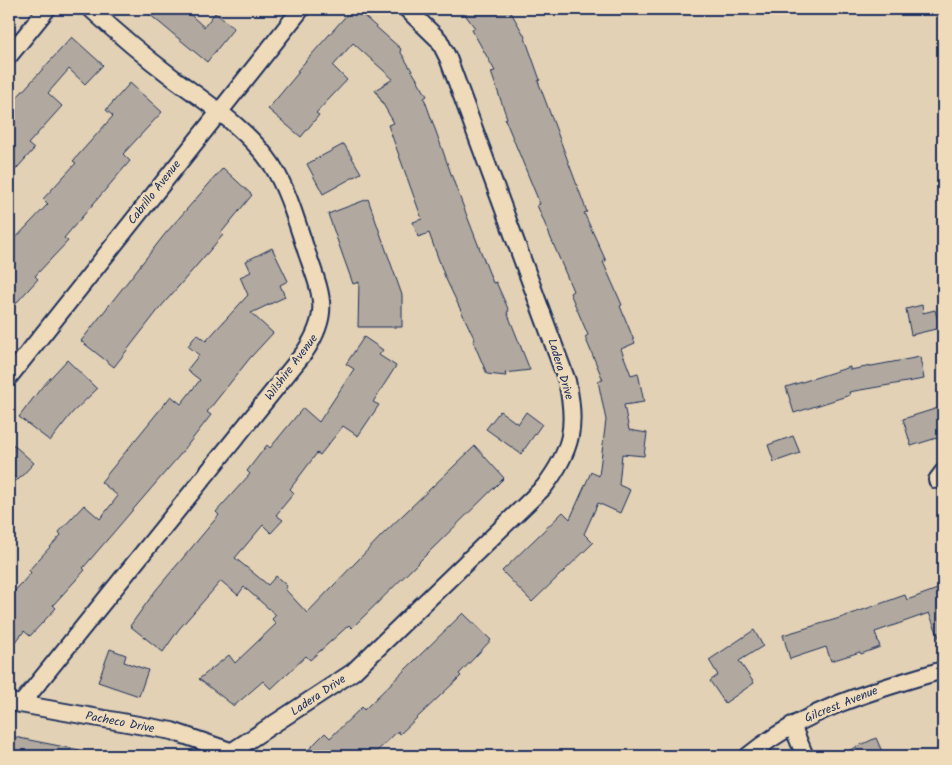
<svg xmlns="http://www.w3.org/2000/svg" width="952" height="765" viewBox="0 0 952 765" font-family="Kalam,sans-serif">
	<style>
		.building { fill: #b1a99f; stroke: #1b2f5e }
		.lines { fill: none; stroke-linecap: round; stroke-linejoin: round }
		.street-casing { stroke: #1b2f5e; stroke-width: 20 }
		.street { stroke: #efdbb9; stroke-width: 16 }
		.labels { text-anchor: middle; stroke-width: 5; stroke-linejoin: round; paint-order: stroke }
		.street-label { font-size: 12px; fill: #1b2f5e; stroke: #efdbb9 }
	</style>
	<rect width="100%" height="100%" fill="#e2d1b4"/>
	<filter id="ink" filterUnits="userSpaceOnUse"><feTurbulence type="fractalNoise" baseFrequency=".02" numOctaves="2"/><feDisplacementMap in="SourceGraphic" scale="10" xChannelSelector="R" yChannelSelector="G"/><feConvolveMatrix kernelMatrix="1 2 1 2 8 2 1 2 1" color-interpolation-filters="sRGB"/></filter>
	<g filter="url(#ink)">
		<path class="building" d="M143,9H184L204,27L215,13L234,28L207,62Z
			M352,9H356L401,49L400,51L427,96L424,98L455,185L493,283L496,282L509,311L507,312L530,370L505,373L506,376L487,374L473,341L475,340L445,277L429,233L418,237L413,222L422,219L388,125L394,123L375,90L393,79L353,43L333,66L347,80L316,113L319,115L301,137L268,109L299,72L297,71Z
			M461,9H509L524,35L540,80L538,81L587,212L584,213L606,261L603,262L622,305L620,306L635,343L621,349L631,375L638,373L644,402L624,405L629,430L647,433L644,456L622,454L619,485L630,490L620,513L598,503L584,534L593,543L532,602L502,571L563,512L570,519L591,472L599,476L606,420L598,381L603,380L585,337L588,335L570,293L573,291L537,205L540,204L505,119L507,118L491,72L495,71L472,30L475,28Z
			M72,37L103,65L85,84L69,69L48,93L62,106L28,144L34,149L9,177V106Z
			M130,83L162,112L123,154L130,161L64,238L68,241L35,276L38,279L9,311V245L48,204L43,199L76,163L73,161L113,116L106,110Z
			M344,144L361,173L323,194L307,164Z
			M223,168L252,195L221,233L223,235L159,309L114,367L81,341L165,234Z
			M368,199L402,295V327H358L359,282L353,284L328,214Z
			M272,248L288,281L280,285L285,297L251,313L273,333L250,358L207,412L211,415L179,456L83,568L85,570L53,605L56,608L30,636L24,631L9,651V597L31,573L29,570L61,535L59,532L84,505L100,519L118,496L101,482L171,396L181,404L200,380L187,370L199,355L188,346L197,334L206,341L248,295L240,277L251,272L246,261Z
			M922,305L923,313L935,310L940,328L911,335L906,309Z
			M364,337L383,350L379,355L396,366L373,402L379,405L358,436L343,426L320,455L317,453L290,489L294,493L276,515L283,520L271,533L263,525L235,558L268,585L276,576L287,586L285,589L307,613L384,533L475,446L504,478L352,628L349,625L310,660L306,656L271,689L263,681L234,706L199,679L229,655L235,663L276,624L272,619L276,615L244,587L238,595L221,581L179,629L163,652L130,626L156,590L219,515L216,512L250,474L247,471L267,445L270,448L303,408L319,422L354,369L346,364Z
			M920,357L924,379L849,392L850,395L794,413L786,387L850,367V370Z
			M67,360L97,389L72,413L50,441L19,417L41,388Z
			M938,408L943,424V436L911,446L903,419Z
			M500,411L518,424L526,412L542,424L521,454L486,429Z
			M793,436L800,453L774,462L768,445Z
			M9,441L34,463L18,480L9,472Z
			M943,587V647L929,613L875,632L880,647L861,654L860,652L831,661L826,647L790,659L783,635L840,618L905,595L907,600Z
			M463,613L491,640L459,674L461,676L400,734L398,731L372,756H302L325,733L330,738L362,707L364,710Z
			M754,630L763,646L739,661L754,683L725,703L710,681L718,675L709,660Z
			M110,649L126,655L124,662L148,670L139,696L98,682Z
			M9,736L80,750L79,756H9Z
			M876,738L884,756H837Z"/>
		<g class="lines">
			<defs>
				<path id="street" d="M9,56L47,9
					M9,377L301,9
					M937,480L943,472
					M9,702L172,731L230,751
					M22,703L304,353C331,313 322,296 307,253C297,224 289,192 272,165C248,129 207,103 172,77C144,56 117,33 91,9
					M792,725L805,756
					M225,756L353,672L544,487C572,450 577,426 567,381L448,58L439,40L407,9
					M748,756C805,709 874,690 943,670"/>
			</defs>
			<use href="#street" class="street-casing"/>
			<use href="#street" class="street"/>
		</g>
	</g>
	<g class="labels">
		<g class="street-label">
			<text transform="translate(154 192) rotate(-52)" y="4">Cabrillo Avenue</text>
			<text transform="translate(291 367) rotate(-53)" y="4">Wilshire Avenue</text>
			<text transform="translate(561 369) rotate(73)" y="4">Ladera Drive</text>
			<text transform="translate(318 695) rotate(-34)" y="4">Ladera Drive</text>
			<text transform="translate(841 704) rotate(-22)" y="4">Gilcrest Avenue</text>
			<text transform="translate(120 722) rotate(11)" y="4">Pacheco Drive</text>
		</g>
	</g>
	<rect width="952" height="765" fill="none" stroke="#efdbb9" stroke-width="30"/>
	<rect x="15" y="15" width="922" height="735" fill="none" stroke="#1b2f5e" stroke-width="2" filter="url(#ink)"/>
</svg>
